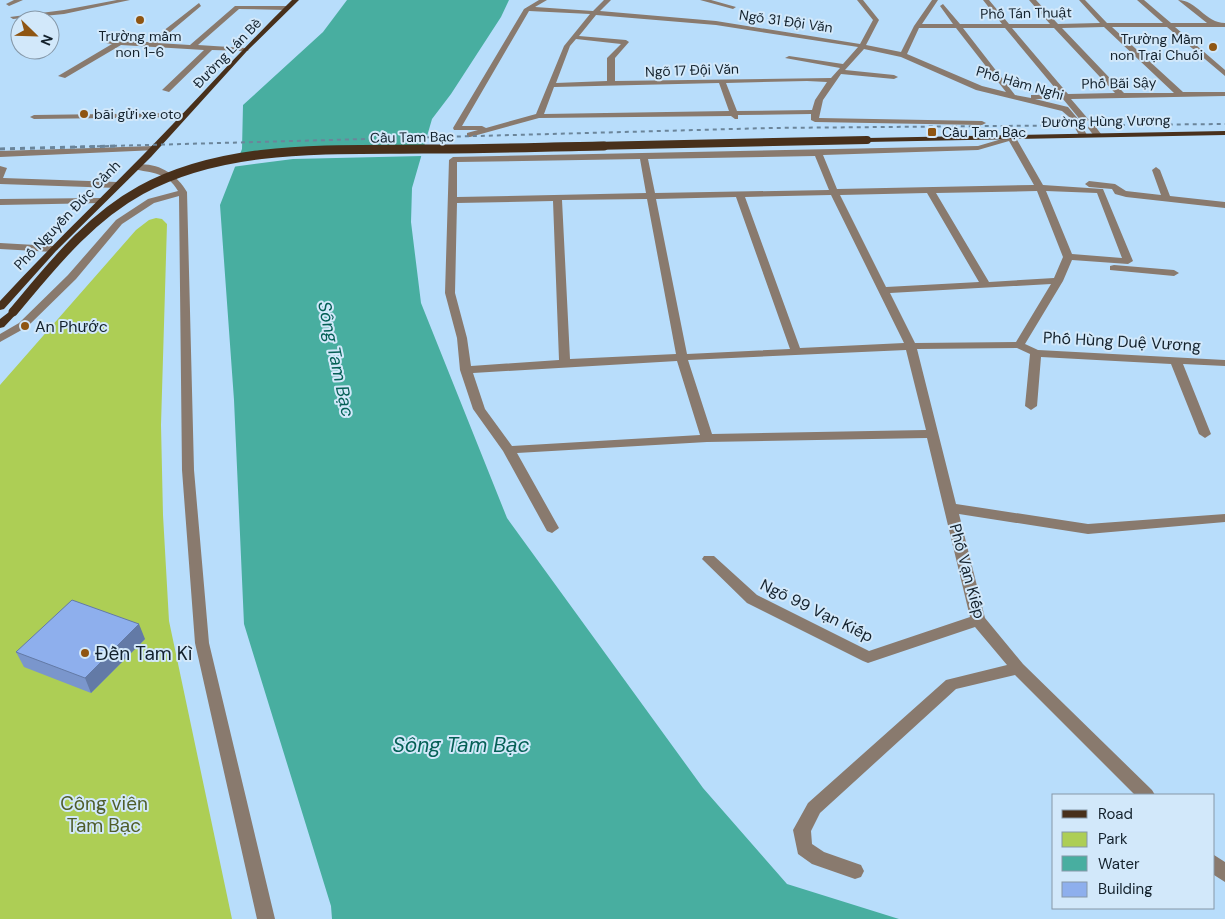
<svg xmlns="http://www.w3.org/2000/svg" width="1225" height="919" viewBox="0 0 1225 919" font-family="'DM Sans',sans-serif">
	<style>
		.green { fill: #adce55 }
		.water { fill: #48aea0 }
		.pier { fill: #b8ddfb }
		.lines { fill: none; stroke-linecap: round; stroke-linejoin: round }
		.minor { fill: #897a6e; fill-rule: evenodd }
		.major { fill: #48301b; fill-rule: evenodd }
		.rail-far1 { stroke: #6b859a; stroke-width: 2; stroke-dasharray: 4 4; stroke-linecap: butt }
		.rail { stroke: #6b859a; stroke-width: 3; stroke-dasharray: 5 5; stroke-linecap: butt }
		.major-bridge-far1 { stroke: #48301b; stroke-width: 8 }
		.major-bridge { stroke: #48301b; stroke-width: 9 }
		.wall { fill: #7a96cc }
		.shaded-wall { fill: #637aa6 }
		.building { fill: #8eafed; stroke: #637aa6 }
		.poi-dot { fill: #8f5512; stroke: #d2e8fa; stroke-width: 2 }
		.labels { text-anchor: middle; stroke-width: 4; stroke-linejoin: round; paint-order: stroke }
		.far-street-label { font-size: 14px; fill: #13212c; stroke: #d2e8fa }
		.far-poi-label { font-size: 14px; fill: #13212c; stroke: #d2e8fa; text-anchor: start }
		.poi-label { font-size: 16px; fill: #13212c; stroke: #d2e8fa; text-anchor: start }
		.street-label { font-size: 16px; fill: #13212c; stroke: #d2e8fa }
		.water-label { font-size: 18px; font-style: italic; fill: #045f55; stroke: #d2e8fa }
		.near-poi-label { font-size: 19px; fill: #13212c; stroke: #d2e8fa; text-anchor: start }
		.near-park-label { font-size: 19px; fill: #4f5d2a; stroke: #d2e8fa }
		.near-water-label { font-size: 21px; font-style: italic; fill: #045f55; stroke: #d2e8fa }
	</style>
	<rect width="100%" height="100%" fill="#b8ddfb"/>
	<path class="green" d="M156,218L162,219L167,224L161,425L163,515L169,621L232,919H0V385L136,230L149,220Z"/>
	<path class="water" d="M347,0H509L501,17L451,94L432,119L412,188L411,222L421,303L507,518L703,788L787,884L899,919H332L331,906L244,624L234,400L220,205L242,149L243,105L323,32Z"/>
	<path class="pier" d="M426,145L422,156L293,159L232,167L237,155Z"/>
	<g class="lines">
		<path class="minor" d="M14,0H23L9,6L6,4Z
			M117,0H130L64,14L13,19L10,17L64,10Z
			M539,0H547L535,7L593,11L604,0H611L600,11L716,21L860,44L873,20L857,0H863L879,20L866,45L901,52L914,26L932,0H938L922,24H953L940,6L943,4L960,24H1002L983,0H989L1009,24H1050L1029,0H1036L1058,24L1100,23L1079,0H1085L1107,23H1163L1137,0H1144L1171,23H1207L1178,0C1196,0 1206,23 1225,23V27H1175L1225,70V76L1167,27H1112L1183,92H1225V96L1071,99L1089,120L1085,122H1082L1063,99H1035L1068,107L1079,120L1075,122L1062,111L976,90L901,57L864,49L845,70L894,75L898,77L894,79L841,74L823,100L819,118L982,121L986,123L982,125L815,122L811,120V114L738,115V119H735L731,116L539,118L470,137H467V133L478,130H454L453,128L524,9ZM529,11L590,14L564,46L536,114L486,128L482,126H462ZM596,15L716,25L858,47L843,64L789,56L785,58L840,68L831,78L615,81V58L629,42L626,40L579,36ZM1104,27L1174,93H1124L1062,28ZM919,28H956L1006,92L982,86L907,54ZM963,28H1005L1060,94L1034,95H1031V98L1015,95ZM1012,28H1054L1115,93L1068,94ZM576,39L621,44L607,58V81L556,83L570,46ZM807,81L827,82L815,100L812,110L737,111L726,83ZM719,83L729,111L544,114L554,87Z
			M700,0H711L736,7L733,9Z
			M199,3L201,6L157,43L190,45L235,6H287L290,8L287,10L239,9L198,45L245,48L249,50L247,51L212,50L169,92L162,90L204,50L121,45L65,78L58,76L112,44L106,43V41L149,42Z
			M184,113H187V117L34,119L30,117L34,115Z
			M1076,126H1082L1087,135L1086,137H1080L1075,128Z
			M1089,126H1095L1101,134L1100,136H1094L1088,128Z
			M1012,136L1016,138L1043,185L1103,189L1133,261L1128,264L1072,260L1063,281L1025,344L1038,350L1225,360V366L1183,364L1211,434L1205,438L1199,434L1171,364L1041,357L1037,406L1031,410L1025,406L1030,354L1017,348L917,349L956,504L1088,524L1225,514V522L1088,534L959,514L985,618L1023,664L1152,790L1155,795H1135L1015,675L956,689L820,813L811,831L812,844L824,852L861,865L864,871L861,877L855,879L812,864L798,854L793,830L808,803L946,680L1007,665L975,627L868,663L863,661L747,603L702,559L704,556H714L757,595L869,651L970,617L927,438L707,442L517,453L559,528L552,533L547,531L503,451L473,409L460,370L457,338L445,293L449,160L453,157L978,146ZM1009,141L1034,185L837,189L823,155L978,150ZM815,156L829,190L655,193L648,159ZM640,159L646,193L457,197V162ZM1037,191L1063,257L1054,278L989,282L936,193ZM1046,191L1097,193L1122,258L1072,254ZM927,193L979,282L886,287L840,195ZM831,195L904,343L800,348L745,197ZM736,197L790,349L687,354L656,199ZM647,199L676,354L570,359L562,200ZM553,201L559,360L471,366L467,338L455,293L457,203ZM1051,284L1016,342L915,343L890,293ZM906,350L926,430L712,434L688,360ZM677,361L700,435L512,446L485,409L473,373Z
			M154,146H157V150L0,157V151Z
			M133,165C156,161 176,173 187,192L194,470L209,643L275,919H257L195,643L182,470L179,196L154,203L122,224L76,279L27,327L0,342V334L19,323L68,275L116,220L148,199L178,191C167,172 152,173 133,169Z
			M0,166L7,168L3,178L117,182L121,185L117,188L0,184Z
			M1156,167L1160,170L1170,196L1225,202V208L1126,197L1115,194L1112,189L1089,187L1085,184L1089,181L1115,184L1126,191L1161,195L1152,170Z
			M100,198L103,199V203L0,205V199Z
			M0,243L53,246L58,249L53,252L0,249Z
			M1114,265L1174,270L1179,273L1174,276L1110,270V266Z
			M1214,855L1225,862V882L1214,875Z"/>
		<path class="major" d="M292,0H299L247,51L151,157L56,251L4,309L0,310V301C47,250 96,203 144,154C194,103 241,50 292,0Z
			M1225,131V135L867,142L863,140L867,138Z
			M13,309L18,312L4,327L0,328V319Z"/>
		<path class="rail-far1" d="M73,147L770,128L1225,124"/>
		<path class="rail" d="M0,149L119,146"/>
		<path class="major-bridge-far1" d="M547,147L867,140"/>
		<path class="major-bridge" d="M13,312C51,267 88,219 141,190C225,144 330,150 423,149C483,149 544,147 604,146"/>
	</g>
	<path class="wall" d="M145,639L91,693L24,667L16,652Z"/>
	<path class="shaded-wall" d="M139,624L145,639L91,693L85,678Z"/>
	<path class="building" d="M72,600L139,624L85,678L16,652Z"/>
	<g class="poi-dot">
		<circle cx="140" cy="20" r="5"/>
		<circle cx="1213" cy="47" r="5"/>
		<circle cx="84" cy="114" r="5"/>
		<rect x="927" y="127" width="10" height="10" rx="2.5"/>
		<circle cx="25" cy="326" r="5"/>
		<circle cx="85" cy="653" r="5"/>
	</g>
	<g class="labels">
		<g class="far-street-label">
			<text transform="translate(1026 13) rotate(-1)" y="5">Phố Tán Thuật</text>
			<text transform="translate(786 21) rotate(8)" y="5">Ngõ 31 Đội Văn</text>
			<text transform="translate(227 53) rotate(-46)" y="5">Đường Lán Bè</text>
			<text transform="translate(692 70) rotate(-2)" y="5">Ngõ 17 Đội Văn</text>
			<text transform="translate(1020 83) rotate(16)" y="5">Phố Hàm Nghi</text>
			<text transform="translate(1119 83) rotate(-1)" y="5">Phố Bãi Sậy</text>
			<text transform="translate(1106 121) rotate(-1)" y="5">Đường Hùng Vương</text>
			<text transform="translate(412 137) rotate(-1)" y="5">Cầu Tam Bạc</text>
			<text transform="translate(67 215) rotate(-46)" y="5">Phố Nguyễn Đức Cảnh</text>
		</g>
		<g class="far-poi-label">
			<text x="140" y="41" text-anchor="middle">Trường mầm<tspan x="140" dy="16">non 1-6</tspan></text>
			<text x="1203" y="44" text-anchor="end">Trường Mầm<tspan x="1203" dy="16">non Trại Chuối</tspan></text>
			<text x="94" y="119">bãi gửi xe oto</text>
			<text x="942" y="137">Cầu Tam Bạc</text>
		</g>
		<g class="poi-label">
			<text x="35" y="332">An Phước</text>
		</g>
		<g class="street-label">
			<text transform="translate(1122 341) rotate(3)" y="6">Phố Hùng Duệ Vương</text>
			<text transform="translate(968 571) rotate(75)" y="6">Phố Vạn Kiếp</text>
			<text transform="translate(817 610) rotate(26)" y="6">Ngõ 99 Vạn Kiếp</text>
		</g>
		<g class="water-label">
			<text transform="translate(336 359) rotate(78)" y="6">Sông Tam Bạc</text>
		</g>
		<g class="near-poi-label">
			<text x="95" y="660">Đền Tam Kì</text>
		</g>
		<g class="near-park-label">
			<text x="104" y="810">Công viên<tspan x="104" dy="22">Tam Bạc</tspan></text>
		</g>
		<g class="near-water-label">
			<text x="461" y="752">Sông Tam Bạc</text>
		</g>
	</g>
	<rect x="1052" y="794" width="162" height="115" fill="#d2e8fa" stroke="#8698a8"/>
	<rect x="1062" y="810" width="25" height="8" fill="#48301b" stroke="#8698a8"/>
	<text x="1098" y="819" font-size="15" fill="#13212c">Road</text>
	<rect x="1062" y="832" width="25" height="15" fill="#adce55" stroke="#8698a8"/>
	<text x="1098" y="844" font-size="15" fill="#13212c">Park</text>
	<rect x="1062" y="856" width="25" height="15" fill="#48aea0" stroke="#8698a8"/>
	<text x="1098" y="869" font-size="15" fill="#13212c">Water</text>
	<rect x="1062" y="882" width="25" height="15" fill="#8eafed" stroke="#8698a8"/>
	<text x="1098" y="894" font-size="15" fill="#13212c">Building</text>
	<g transform="translate(35 35) rotate(113)"><circle r="24" fill="#d2e8fa" stroke="#8698a8"/>
	<path d="M0-4L9 19L0 12L-9 19Z" fill="#8f5512"/>
	<text y="-8" font-size="14" font-weight="bold" text-anchor="middle" fill="#13212c">N</text>
	</g>
</svg>
